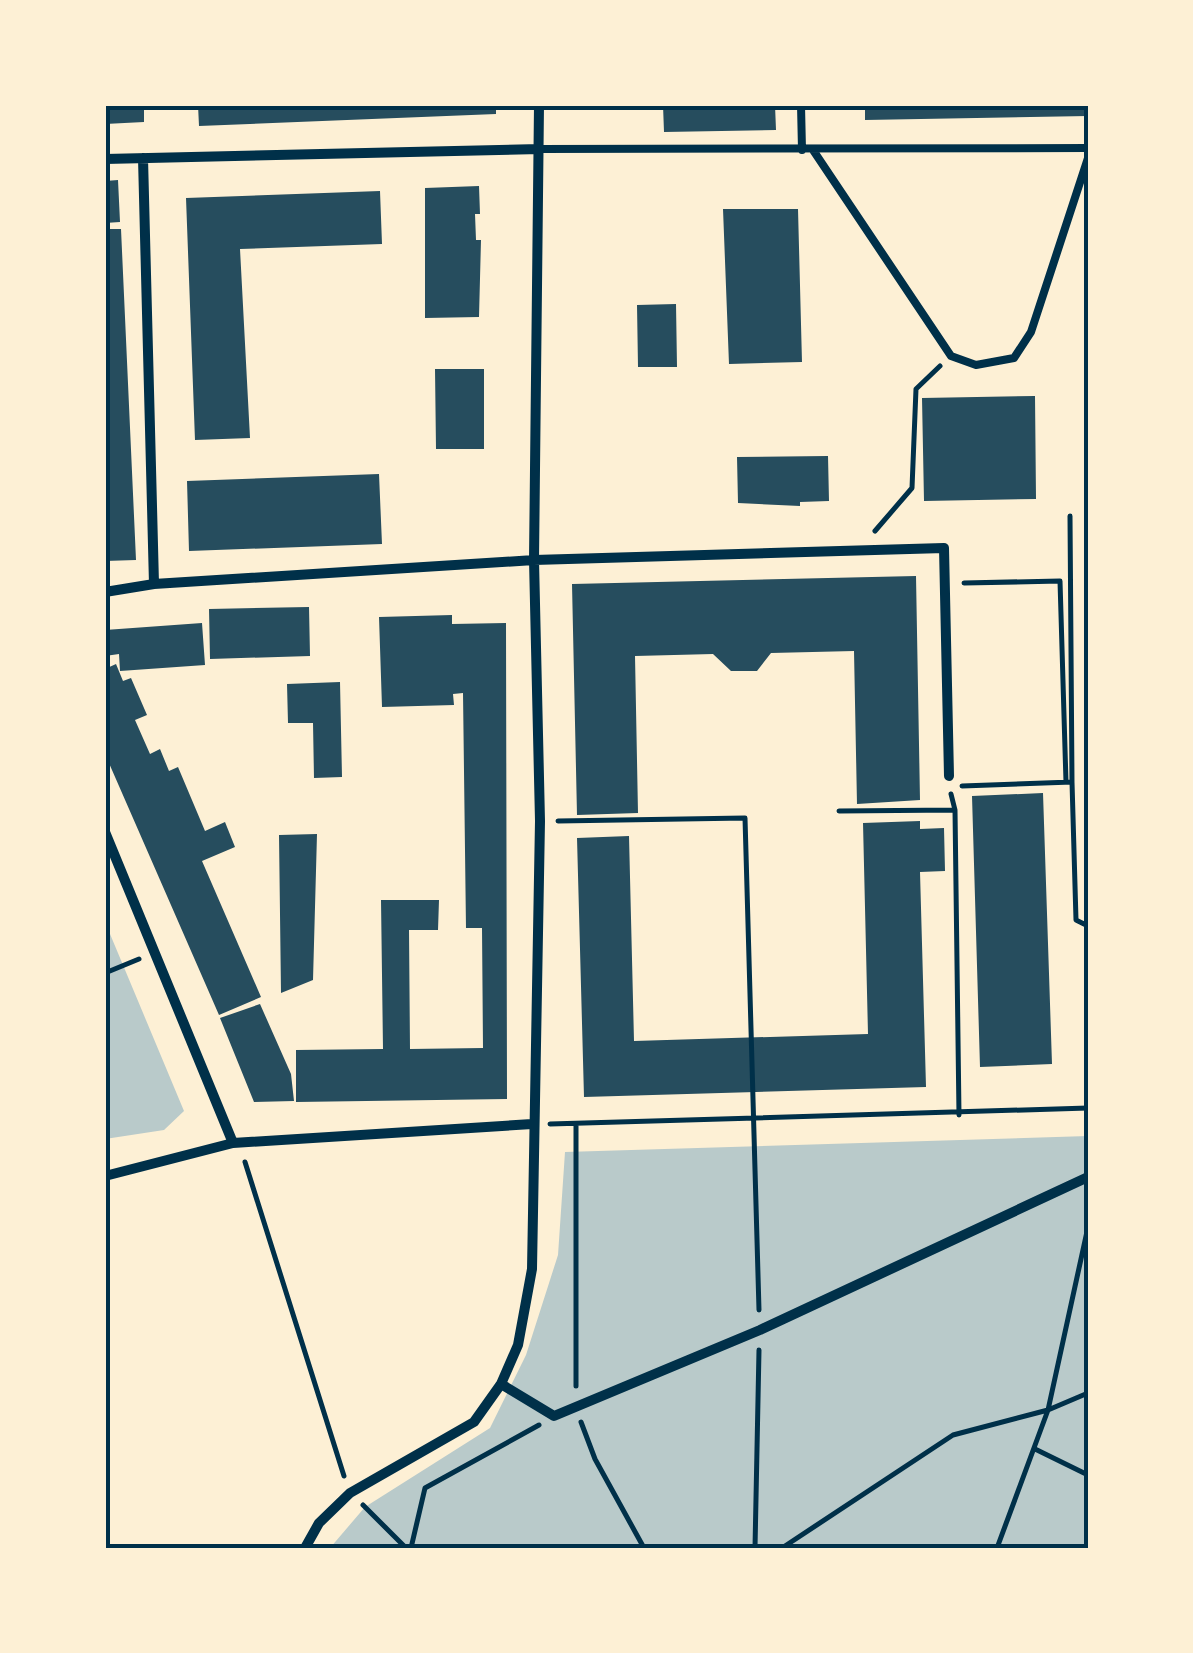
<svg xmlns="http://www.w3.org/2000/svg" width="1193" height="1653" viewBox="0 0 1193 1653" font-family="Poppins,sans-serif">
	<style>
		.green { fill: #b9caca }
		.building { fill: #264d5e }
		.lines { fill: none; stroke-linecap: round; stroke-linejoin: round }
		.path { stroke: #003049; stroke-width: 5 }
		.service { stroke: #003049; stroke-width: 8 }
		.minor { stroke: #003049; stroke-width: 10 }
		.neatline { fill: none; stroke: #003049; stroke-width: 4 }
	</style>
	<rect width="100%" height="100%" fill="#fdf0d5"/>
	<path class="green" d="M105,922L184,1111L164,1130L105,1139Z
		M1088,1136V1548H330L365,1507L490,1428L526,1355L558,1255L565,1152Z"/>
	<path class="building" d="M105,105H144V122L105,124Z
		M198,105H496V114L199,126Z
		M663,105H775L776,130L664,132Z
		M865,105H1088V116L865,120Z
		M118,180L120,222L105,223V181Z
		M479,186L480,214H475L476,240H481L479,317L425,318V188Z
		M380,191L382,244L240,249L250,438L195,440L186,198Z
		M723,209H798L802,362L729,364Z
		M105,229H121L136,560L105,561Z
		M676,304L677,367H638L637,305Z
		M435,369H484V449H436Z
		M1035,396L1036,499L924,501L922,398Z
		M828,456L829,501L800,502V506L738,503L737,457Z
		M379,474L382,544L189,551L187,481Z
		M916,576L920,800L857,804L854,651L771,653L757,671H731L713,654L635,656L638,813L577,815L572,584Z
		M309,607L310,656L210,659L209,609Z
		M452,615V624L506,623L507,1099L296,1102V1050L383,1049L381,900H439L438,930H409L410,1049L483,1048L482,928H466L463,693L453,694L454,705L382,707L379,617Z
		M202,623L205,665L120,671L119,654L105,656V630Z
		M116,664L123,681L131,678L147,715L135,720L150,754L160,749L169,771L178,767L205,831L225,822L235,847L202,861L261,997L219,1015L105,754V669Z
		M340,682L342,777L314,778L313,723H288L287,684Z
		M1043,793L1052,1064L980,1067L972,796Z
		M920,821V829L944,828L945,871L920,872L926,1087L584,1097L577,838L629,836L634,1041L868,1034L863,823Z
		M317,834L313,980L281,993L279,835Z
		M260,1004L291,1074L294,1101L254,1102L220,1018Z"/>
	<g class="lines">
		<path class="path" d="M1070,516L1072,782
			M875,531L912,488L916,389L940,366
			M964,583L1060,581L1066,782
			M962,786L1072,782L1076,920L1088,926
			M955,810L959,1115
			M839,811L955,810L951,794
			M558,821L745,818L759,1310
			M105,973L139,959
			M550,1124L1088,1108
			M576,1124V1386
			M245,1162L344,1476
			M581,1422L595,1459L644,1548
			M1035,1449L1088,1475
			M363,1505L406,1548
			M105,1546L117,1548
			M411,1548L425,1488L539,1425
			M755,1548L759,1350
			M782,1548L953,1435L1048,1410L1088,1227
			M997,1548L1048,1410L1088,1393"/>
		<path class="service" d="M801,105L802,150
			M540,149L1088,148
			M813,150L951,356L976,365L1014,358L1031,332L1088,158"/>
		<path class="minor" d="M143,158L154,584
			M105,159L540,149
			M105,592L154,584L534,560L944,548L949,776
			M105,832L233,1143
			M105,1176L233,1143L532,1124
			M501,1384L554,1416L760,1330L1088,1177
			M305,1548L319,1523L350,1493L474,1422L501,1384L518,1345L532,1269L540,821L534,560L539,105"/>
	</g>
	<rect width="1193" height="1653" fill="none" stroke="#fdf0d5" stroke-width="215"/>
	<rect x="108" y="108" width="978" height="1438" class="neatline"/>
</svg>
